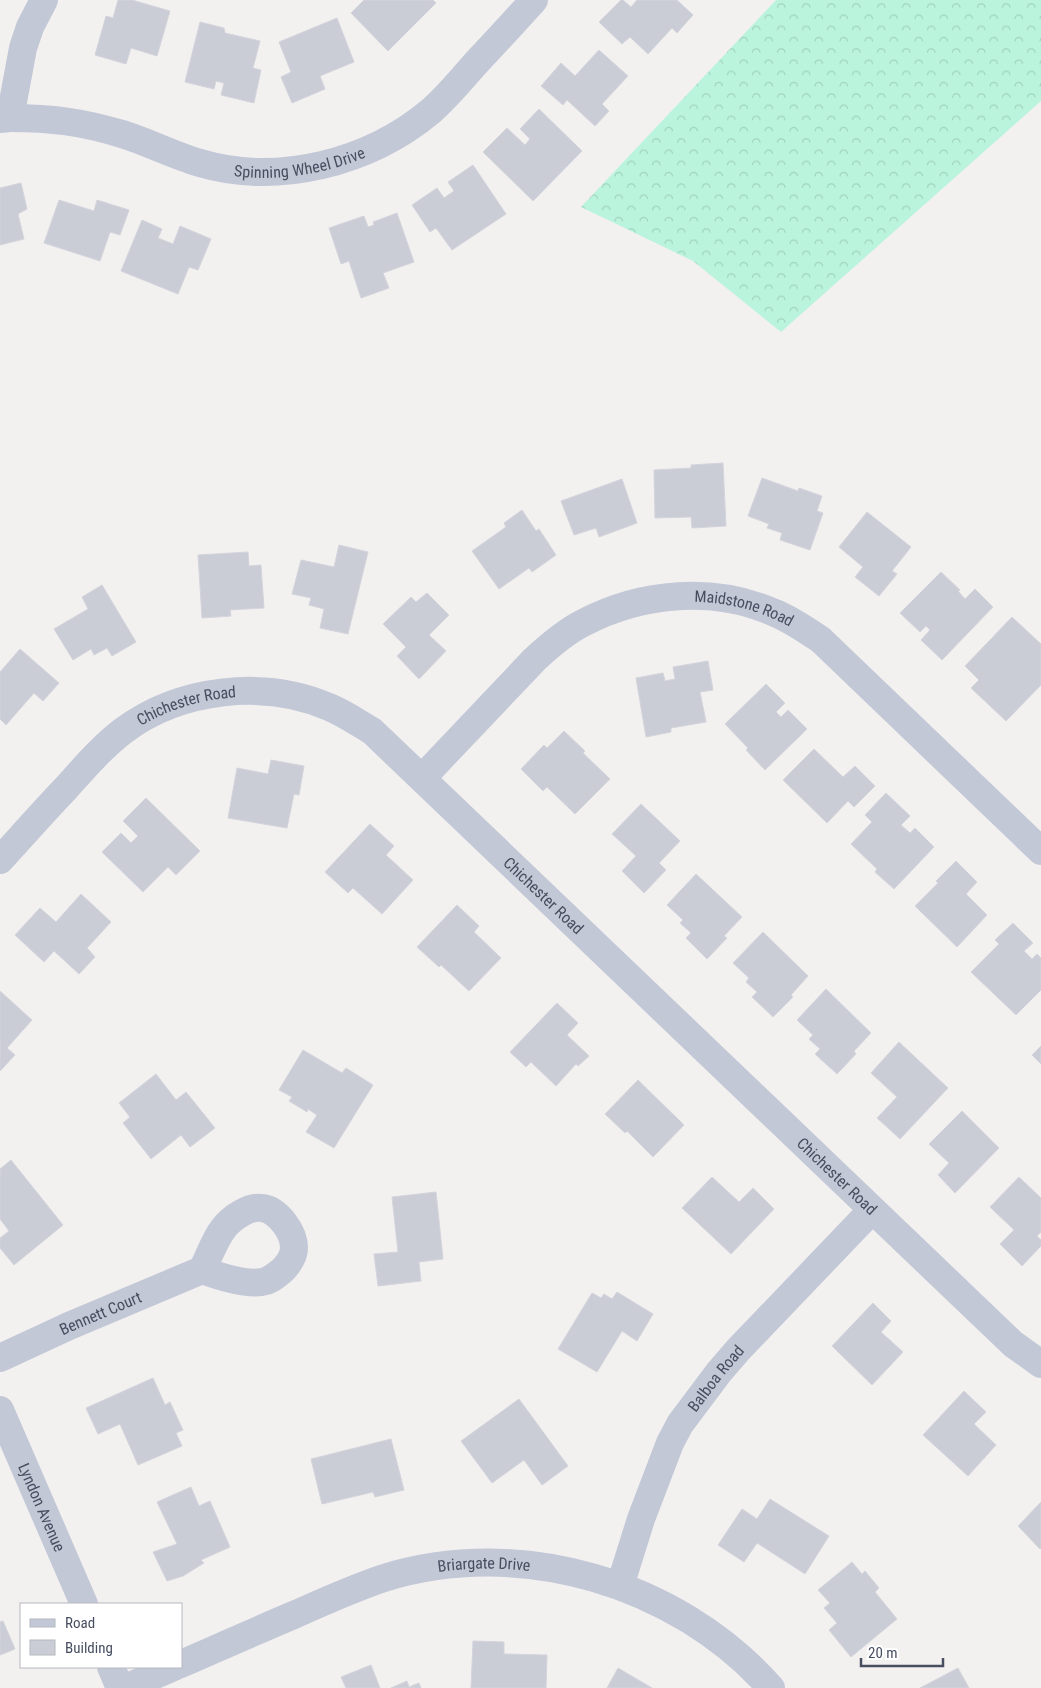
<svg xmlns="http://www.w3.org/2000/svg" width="1041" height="1688" viewBox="0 0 1041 1688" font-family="'Roboto Condensed',sans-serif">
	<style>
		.forest { fill: url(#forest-crowns) }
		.building { fill: #cbcdd6; stroke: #d3d4dc }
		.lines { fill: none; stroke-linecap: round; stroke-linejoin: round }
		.minor { stroke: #c2c8d6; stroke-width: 28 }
		.labels { text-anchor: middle; stroke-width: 5; stroke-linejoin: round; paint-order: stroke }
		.street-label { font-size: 16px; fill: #464e60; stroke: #fff }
	</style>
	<defs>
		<pattern id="forest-crowns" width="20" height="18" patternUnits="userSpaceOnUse" patternTransform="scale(1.25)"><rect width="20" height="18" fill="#baf4dc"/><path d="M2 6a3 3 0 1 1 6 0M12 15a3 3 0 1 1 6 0" fill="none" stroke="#a1d3bf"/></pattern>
	</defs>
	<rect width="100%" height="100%" fill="#f3f0f0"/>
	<path class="forest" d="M776,0H1041V101L781,332L693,261L581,207Z"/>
	<path class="building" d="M118,0H132L170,11L157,56L131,48L126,64L95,55L106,16L113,18Z
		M364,0H433L436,3L388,51L351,13Z
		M621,0H623L631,7L637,0H677L693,15L677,33L672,28L648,54L630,37L622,44L599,22Z
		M337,18L354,62L320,76L325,89L292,103L281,77L291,72L279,42Z
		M200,22L224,28L225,33L260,41L253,68L261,70L254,103L221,95L224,83L216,81L214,89L185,82Z
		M599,50L628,76L602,104L609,111L595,126L567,100L563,105L541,86L561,63L575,76Z
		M539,109L582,151L533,201L483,152L507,128L525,145L530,139L520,129Z
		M473,165L506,214L452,250L436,228L430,232L412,205L437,188L444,198L454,191L448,182Z
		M21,183L27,209L18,214L24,239L0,245V188Z
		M59,200L94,211L97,200L129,210L120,235L110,232L100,261L44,243Z
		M397,213L414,262L383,273L389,288L361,298L349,261L341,264L329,228L364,216L368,227L374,225L373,222Z
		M142,220L162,229L158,238L173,244L180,226L211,239L198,270L189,267L178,294L121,271Z
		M723,463L726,526L692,528L691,517L655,518L654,470L691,468V465Z
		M762,478L798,491L799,488L822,496L817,511L823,513L810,550L780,540L782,533L767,528L769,524L748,516Z
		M622,479L637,523L599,537L596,528L574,535L561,501Z
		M522,510L536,531L539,529L556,555L532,572L529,568L499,589L472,551L506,527L504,523Z
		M867,512L911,547L892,571L897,574L879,596L855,577L863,567L839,547Z
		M339,545L368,552L348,634L320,628L324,609L309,605L311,598L292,594L301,560L334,567Z
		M248,552L249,566L261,565L264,608L230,610L231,616L202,618L198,555Z
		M941,572L960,590L958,591L965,599L975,589L993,607L942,660L921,640L930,630L926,626L920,632L900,613Z
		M102,585L136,642L112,656L107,648L94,655L91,649L73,660L54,629L88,609L82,597Z
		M427,593L449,615L429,635L446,651L419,679L397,656L406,647L383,624L411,597L416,602Z
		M1012,617L1041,644V685L1006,721L971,688L979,680L965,666Z
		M20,649L59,683L43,701L34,693L6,725L0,719V672Z
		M708,661L713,690L700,692L706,722L671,728V732L646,737L636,678L663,673L665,681L675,679L673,667Z
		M766,684L785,703L776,712L781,717L788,710L807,729L765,770L746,750L748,748L725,724Z
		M564,731L585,751L583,753L610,779L575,814L547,787L543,791L521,769L544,745L547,748Z
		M814,749L843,777L855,766L875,786L854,807L848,801L827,823L783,780Z
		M271,760L304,766L299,795L294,794L287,828L228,818L237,768L268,774Z
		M886,793L910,816L901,825L910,833L915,828L934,847L894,889L875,872L877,869L851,844L872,822L865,815Z
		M146,798L200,851L176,875L168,867L143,892L102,852L121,833L131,843L138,836L123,821Z
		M641,804L680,841L659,863L666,870L644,893L622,871L636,856L612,834Z
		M370,824L394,846L386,855L413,880L382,914L353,888L348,893L325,872Z
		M956,861L977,882L966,894L987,915L957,947L915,906L938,883L936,881Z
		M696,874L742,917L724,936L727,938L707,959L686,938L691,933L680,923L683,920L667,905Z
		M81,894L111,922L87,948L95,957L79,974L54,951L44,962L15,935L40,908L56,922Z
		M457,905L479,926L474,932L501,958L469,991L441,965L439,967L417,947Z
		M1013,923L1033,943L1024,951L1032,959L1037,954L1041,958V990L1016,1015L971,972L999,944L995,940Z
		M763,932L808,976L791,995L793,997L773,1017L752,997L757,992L746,982L749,978L733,963Z
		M826,989L871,1033L854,1051L856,1054L837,1074L815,1054L820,1049L809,1039L813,1035L797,1020Z
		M0,991L32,1020L7,1048L15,1055L0,1071Z
		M557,1003L578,1023L567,1035L589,1056L578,1066L576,1064L556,1086L531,1062L526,1067L510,1052Z
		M899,1042L948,1088L900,1139L877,1118L897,1097L871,1073Z
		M1041,1046V1064L1032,1055Z
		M303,1050L342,1073L346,1068L373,1085L334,1148L306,1132L317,1115L308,1109L307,1112L289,1101L292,1097L279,1090Z
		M156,1074L176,1100L186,1092L215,1128L190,1147L181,1135L151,1159L123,1123L130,1117L119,1103Z
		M638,1080L684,1125L653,1157L627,1131L625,1133L605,1114Z
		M962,1111L999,1148L955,1193L938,1175L949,1163L929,1144Z
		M11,1160L63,1225L14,1265L0,1248V1238L9,1231L0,1219V1169Z
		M712,1177L739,1202L753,1188L774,1209L731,1254L682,1208Z
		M1019,1177L1041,1198V1232L1037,1236L1041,1240V1246L1022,1266L1000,1244L1014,1230L990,1207Z
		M436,1192L443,1259L419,1262L421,1281L378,1286L374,1254L398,1252L392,1197Z
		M617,1292L653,1314L637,1341L622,1331L597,1372L558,1349L592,1293L601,1298L604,1294L612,1299Z
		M873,1303L891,1321L881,1332L903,1352L872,1385L832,1346Z
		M153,1378L165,1405L170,1402L183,1430L176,1433L182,1446L138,1465L120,1424L98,1434L86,1408Z
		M964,1391L986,1412L974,1424L996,1445L968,1476L923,1435Z
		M519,1399L568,1466L542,1485L524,1460L492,1483L461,1441Z
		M391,1439L404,1490L375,1497L373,1492L322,1504L311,1459Z
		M191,1487L199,1506L210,1501L230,1547L201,1560L204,1563L183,1576L167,1581L153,1552L177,1544L157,1502Z
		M770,1499L829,1536L805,1574L757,1543L744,1562L718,1545L742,1509L757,1519Z
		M1041,1502V1548L1040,1549L1018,1526Z
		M852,1562L862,1574L865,1571L879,1588L875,1592L897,1619L851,1657L829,1630L837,1623L824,1608L830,1603L818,1590Z
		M3,1621L15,1649L0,1655V1622Z
		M473,1641L504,1642V1654L547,1655L546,1688H471Z
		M371,1665L380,1688H346L341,1677Z
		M618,1668L652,1688H607Z
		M958,1668L969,1688H920Z
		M407,1681L409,1687L419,1683L421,1688H391Z"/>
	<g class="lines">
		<g class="minor">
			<path id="s1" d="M10,118C52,118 82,122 122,134C148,142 173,155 200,163C278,186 369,163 431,111C447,97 461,80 475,64C495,43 515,21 534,0"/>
			<path d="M0,119L10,118L23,48L30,27L44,0"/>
			<path id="s2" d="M423,777L534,660C549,646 565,632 583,623C642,592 714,586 775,613C792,620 806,630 821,640L1041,851"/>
			<path id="s3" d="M0,860C22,836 44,811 67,787C84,768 102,747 123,731C180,688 265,679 329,707C344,713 358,723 372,731L1013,1344L1041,1364"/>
			<path id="s4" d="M0,1358L69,1326L202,1270C209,1257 214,1241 223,1229C231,1218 249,1206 262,1208C278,1210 294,1232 294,1248C294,1257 286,1268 279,1273C274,1277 269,1281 262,1282C245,1285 218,1276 202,1270"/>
			<path id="s5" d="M0,1410L84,1604"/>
			<path id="s6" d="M620,1586L641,1519L670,1443L680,1424L719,1372L738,1350L872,1210"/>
			<path id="s7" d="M181,1664C220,1647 258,1630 296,1614C325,1601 354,1588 384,1578C519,1536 677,1582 771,1688"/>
			<path d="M111,1667L120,1688"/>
			<path d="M125,1688L174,1667"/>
		</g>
	</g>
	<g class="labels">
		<g class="street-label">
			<text dy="6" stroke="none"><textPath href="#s1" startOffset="298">Spinning Wheel Drive</textPath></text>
			<text dy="6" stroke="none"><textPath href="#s2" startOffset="390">Maidstone Road</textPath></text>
			<text dy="6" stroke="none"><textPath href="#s3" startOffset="248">Chichester Road</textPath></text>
			<text dy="6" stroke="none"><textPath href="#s3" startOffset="682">Chichester Road</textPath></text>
			<text dy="6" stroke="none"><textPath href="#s3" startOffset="1088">Chichester Road</textPath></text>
			<text dy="6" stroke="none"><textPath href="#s4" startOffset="110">Bennett Court</textPath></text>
			<text dy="6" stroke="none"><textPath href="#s6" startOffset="231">Balboa Road</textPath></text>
			<text dy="6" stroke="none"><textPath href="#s5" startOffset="106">Lyndon Avenue</textPath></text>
			<text dy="6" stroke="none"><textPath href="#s7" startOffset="322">Briargate Drive</textPath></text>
		</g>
	</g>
	<rect x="20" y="1603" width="162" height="65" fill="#ffffff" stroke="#b5b8bf"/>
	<rect x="30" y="1619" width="25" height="8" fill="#c2c8d6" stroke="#b5b8bf"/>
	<text x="65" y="1628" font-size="15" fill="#464e60">Road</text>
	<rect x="30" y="1640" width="25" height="15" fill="#cbcdd6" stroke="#b5b8bf"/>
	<text x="65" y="1653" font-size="15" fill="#464e60">Building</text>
	<path d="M861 1658v8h82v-8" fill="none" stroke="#464e60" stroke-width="2.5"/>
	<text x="868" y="1658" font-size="15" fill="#464e60" stroke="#ffffff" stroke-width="4" paint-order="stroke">20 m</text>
</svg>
